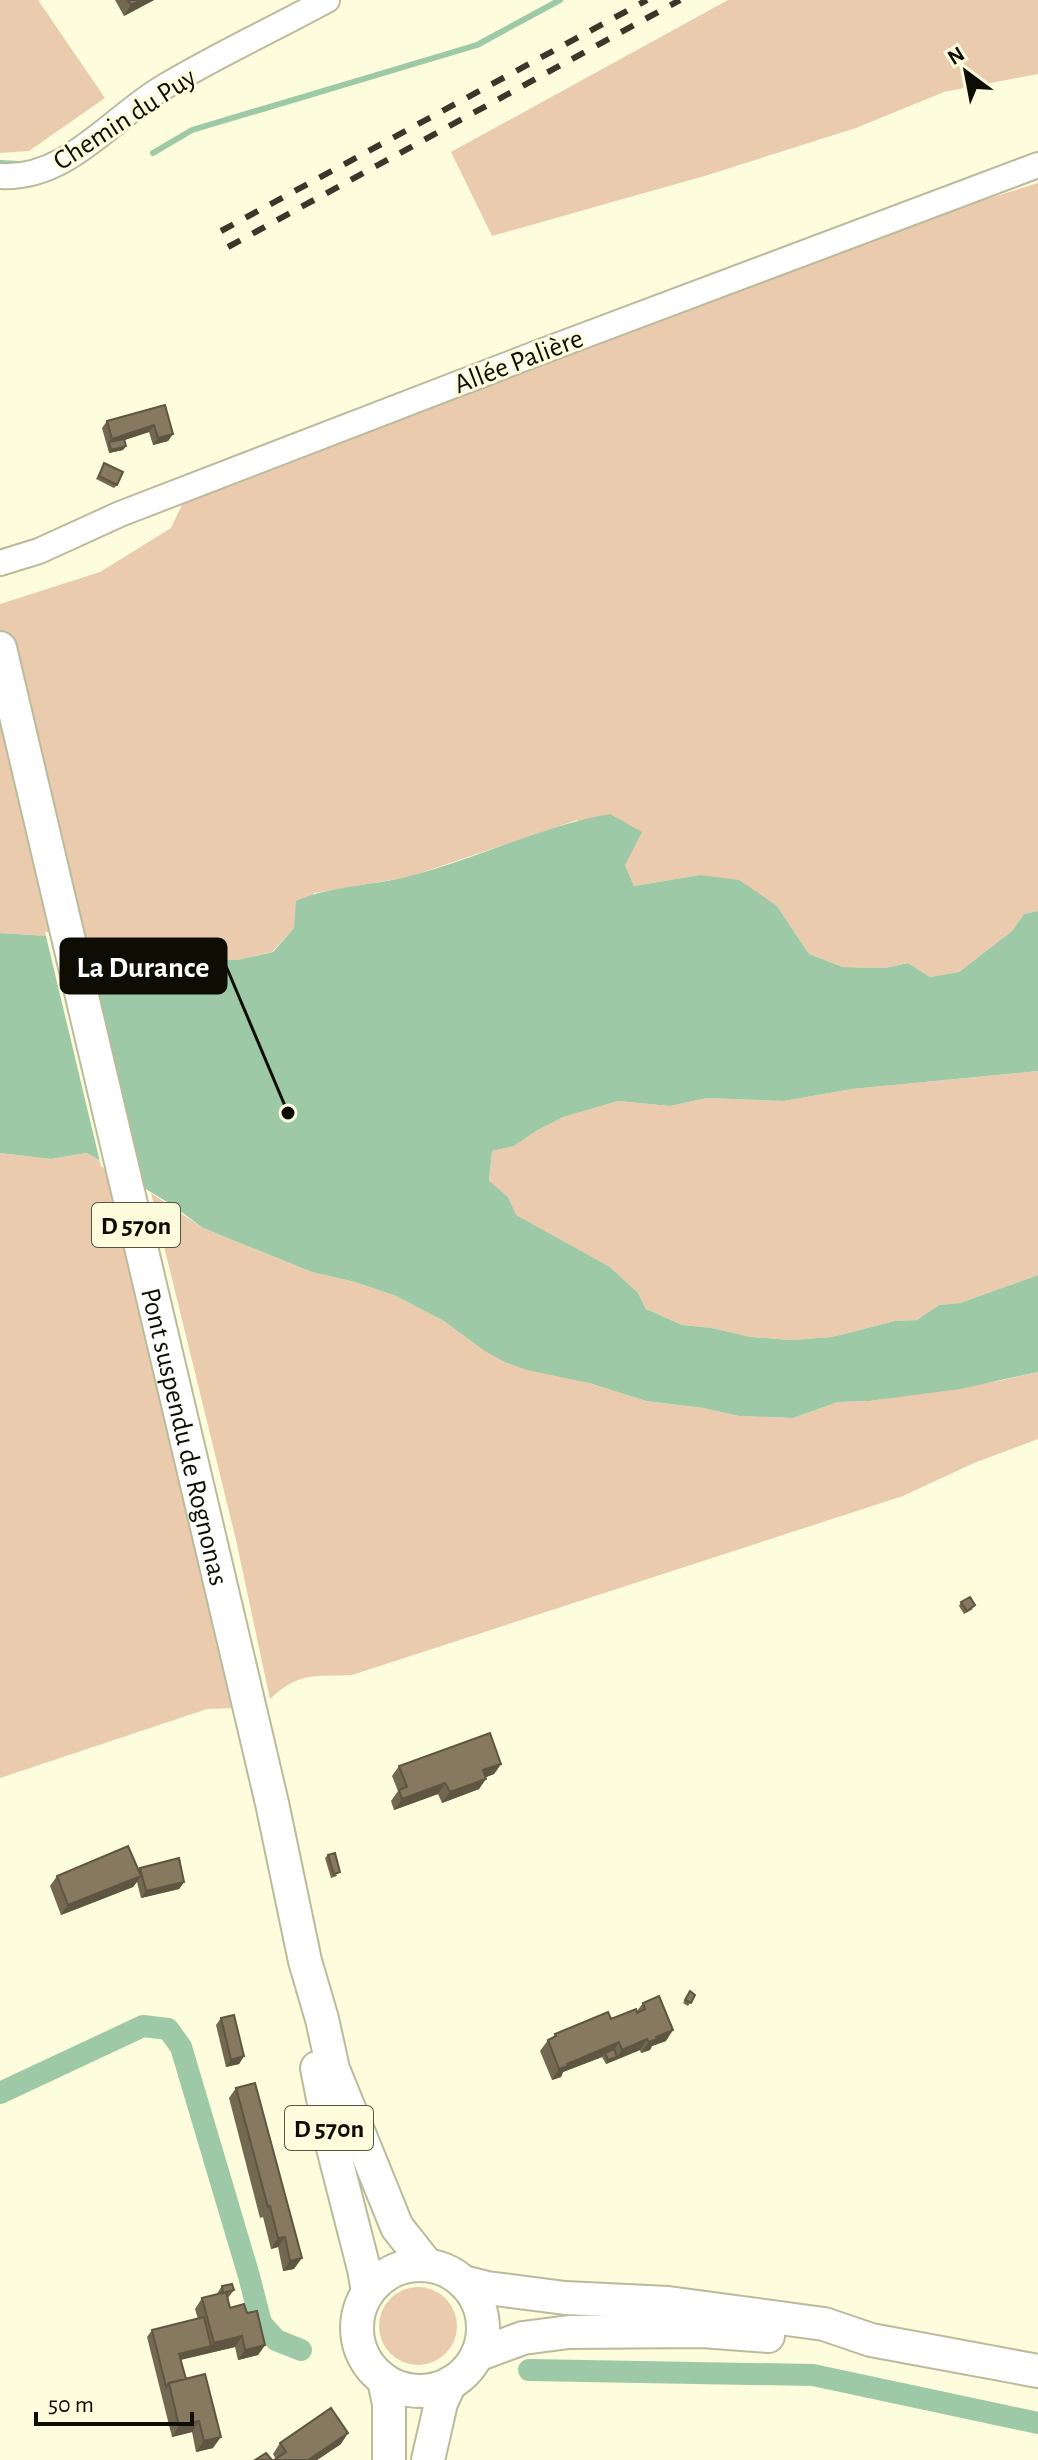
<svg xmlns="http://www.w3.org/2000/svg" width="1038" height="2460" viewBox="0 0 1038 2460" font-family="'Alegreya Sans',sans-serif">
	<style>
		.green { fill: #eacbae }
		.water { fill: #9dc9a6 }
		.pier { fill: #fdfddd }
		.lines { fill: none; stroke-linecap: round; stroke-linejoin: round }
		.stream { stroke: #9dc9a6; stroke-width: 6 }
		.canal { stroke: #9dc9a6; stroke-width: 22 }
		.minor-casing { stroke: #babb9c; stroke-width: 28 }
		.major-casing { stroke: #babb9c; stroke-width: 36 }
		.minor { stroke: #fff; stroke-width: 24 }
		.major { stroke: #fff; stroke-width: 32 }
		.rail { stroke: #38372a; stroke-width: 6; stroke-dasharray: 14 14; stroke-linecap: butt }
		.wall { fill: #736852 }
		.shaded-wall { fill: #5e5542 }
		.building { fill: #86795f; stroke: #5e5542; stroke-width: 2 }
		.labels { text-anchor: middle; stroke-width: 6; stroke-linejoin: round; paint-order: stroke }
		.shield { fill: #fdfddd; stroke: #565545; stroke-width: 2 }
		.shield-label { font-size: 26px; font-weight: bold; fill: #0e0d04 }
		.street-label { font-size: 28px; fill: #0e0d04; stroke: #fdfddd }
		.leader { fill: none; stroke: #0e0d04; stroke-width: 3 }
		.callout-dot { fill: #0e0d04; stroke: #fdfddd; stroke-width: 3 }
		.callout { fill: #0e0d04; stroke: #0e0d04; stroke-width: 3 }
		.callout-label { font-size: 30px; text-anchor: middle; font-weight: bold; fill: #fff }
	</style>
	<rect width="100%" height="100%" fill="#fdfddd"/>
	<path class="green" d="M0,0H38L105,98L29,151L0,153Z
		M728,0H1038V74L944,92L856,128L708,175L492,236L451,152Z
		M1038,183V911L1024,914L1012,931L959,972L930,977L908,963L885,968L843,967L809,954L777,906L700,875L634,886L625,865L577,820L409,877L314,893L294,928L272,952L237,960L204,959L137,950L79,938L0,933V604L100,572L171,528L185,498L899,226Z
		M1038,1071V1275L960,1303L939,1305L917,1320L895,1321L832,1337L791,1340L751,1337L712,1328L682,1325L646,1309L638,1293L610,1267L515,1215L508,1197L489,1182L492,1151L514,1146L536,1131L563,1117L618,1101L670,1106L707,1098L784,1101L852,1089Z
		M0,1153L51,1159L87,1153L104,1164L236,1708L207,1709L0,1778Z
		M151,1193L203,1228L312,1272L355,1282L396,1296L444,1321L483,1350L646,1401L703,1408L739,1416L793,1418L838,1402L869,1401L999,1381L1038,1372V1439L974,1463L903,1496L352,1675C314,1677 300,1671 270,1699L236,1540Z
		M379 2326a39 39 0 1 1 78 0a39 39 0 1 1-78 0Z"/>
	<path class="water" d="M610,814L642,832L625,865L634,886L700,875L739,880L777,906L809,954L843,967L885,968L908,963L930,977L959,972L1012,931L1024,914L1038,911V1071L852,1089L784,1101L707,1098L670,1106L618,1101L563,1117L536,1131L514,1146L492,1151L489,1181L508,1197L516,1215L610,1267L638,1293L646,1309L682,1325L712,1328L751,1337L791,1340L832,1337L895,1321L917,1320L939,1305L960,1303L1038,1275V1372L960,1389L869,1401L838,1402L793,1418L739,1416L703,1408L646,1401L589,1383L527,1370L505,1362L483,1350L444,1321L396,1296L355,1282L312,1272L203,1228L172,1205L87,1153L51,1159L0,1153V933L79,938L137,950L204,959L237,960L273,952L294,928L296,901C332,885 372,886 410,876C477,859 541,826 610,814Z"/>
	<path class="pier" d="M45,932L85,935L146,1194L101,1166Z"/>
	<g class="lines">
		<path class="stream" d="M153,153L192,130L477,45L560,0
			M0,163L20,164"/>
		<path class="canal" d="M0,2093L143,2026L168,2029L181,2047L249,2276L261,2323L276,2340L301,2350
			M529,2370L813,2375L1038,2423"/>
		<defs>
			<path id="minor" d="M0,176C65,180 108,122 159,90C213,57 272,30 327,0
				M0,563L39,551L120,514L535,354L1038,165"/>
			<g id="major">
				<path id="s1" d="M0,648L272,1803L305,1961L322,2019L333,2069L397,2227L427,2265"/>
				<path d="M317,2068L332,2144L364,2269L368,2292"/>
				<circle cx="420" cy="2328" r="63"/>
				<path d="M463,2282L487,2288L565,2298L668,2303L824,2324L871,2340L1038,2371"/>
				<path d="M477,2355L523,2338L569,2332L702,2331L768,2336"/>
				<path d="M384,2380L389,2404V2460"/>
				<path d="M428,2460L441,2403L450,2383"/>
			</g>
		</defs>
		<use href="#minor" class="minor-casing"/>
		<use href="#major" class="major-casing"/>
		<use href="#minor" class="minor"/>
		<use href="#major" class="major"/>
		<path class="rail" d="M221,231L647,0
			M228,247L680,0"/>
	</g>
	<path class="wall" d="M115,0H154L124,16Z
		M165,405L173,434L168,441L153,445L149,432L124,440L126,446L123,450L109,453L102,428L107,421Z
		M104,463L117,485L114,488L96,479Z
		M961,1602L973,1609L964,1614L959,1606Z
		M501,1764L494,1774L486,1777L479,1789L442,1803L438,1794L394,1810L391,1801L398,1791L392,1776L399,1766Z
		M328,1855L337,1876L331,1878L325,1858Z
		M140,1868L184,1882L179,1889L141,1898L137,1882L133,1887L61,1915L50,1886L57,1876L138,1870Z
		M690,1991L695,1995L688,2006L683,2003Z
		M643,2003L666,2041L652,2046L650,2050L641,2053L640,2050L606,2064L602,2057L563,2072L561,2077L552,2080L540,2051L548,2040L553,2038L555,2034L637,2011Z
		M221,2018L244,2056L239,2064L226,2067L216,2025Z
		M255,2083L294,2269L283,2271L278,2247L271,2249L263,2217L260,2218L229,2098L236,2088Z
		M222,2286L234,2290L228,2298L230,2308L247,2313L265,2345L258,2355L238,2360L235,2347L181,2360L186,2379L213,2448L196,2452L192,2432L172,2437L147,2337L152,2330L198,2319L195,2309L202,2298L216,2295Z
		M280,2443L341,2444L317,2460H274L276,2459L273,2454Z"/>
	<path class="shaded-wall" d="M141,0H154L124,16L131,5Z
		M154,425L149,432L110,445L109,442L112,439Z
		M173,434L168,441L153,445L158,438Z
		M126,446L123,450L109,453L111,450Z
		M501,1764L494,1774L476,1781L483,1770Z
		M486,1779L479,1789L442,1803L450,1792Z
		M445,1783L438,1794L394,1810L402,1799Z
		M141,1876L133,1887L61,1915L68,1905Z
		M184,1882L179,1889L141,1898L146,1891Z
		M673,2030L666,2041L652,2046L650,2050L641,2053L649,2042L656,2037Z
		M647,2039L640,2050L606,2064L608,2060L617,2057L622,2050Z
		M619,2042L612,2053H605L602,2057L563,2072L561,2077L552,2080L559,2069L567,2064Z
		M244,2056L239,2064L226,2067L231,2060Z
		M285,2237L278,2247L271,2249L278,2238Z
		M302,2258L294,2269L283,2271L290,2261Z
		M242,2336L235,2347L174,2361L179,2354L211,2346L214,2343Z
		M265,2345L258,2355L238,2360L245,2350Z
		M199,2421L192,2432L172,2437L179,2426Z
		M348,2433L341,2444L317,2460H308Z
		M221,2437L213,2448L196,2452L204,2441Z"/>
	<path class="building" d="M128,0H141L131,5Z
		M165,405L173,434L158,438L154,425L112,439L107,421Z
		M124,439L126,446L111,450L109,442Z
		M104,463L123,472L117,485L99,476Z
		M970,1597L975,1605L967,1611L961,1602Z
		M490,1733L501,1764L483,1770L486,1779L450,1792L445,1783L402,1799L399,1790L407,1787L399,1766Z
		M128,1846L141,1876L68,1905L57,1876Z
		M335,1853L340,1872L334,1874L328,1855Z
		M179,1858L184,1882L146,1891L140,1868Z
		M690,1991L695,1995L691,2003L685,2000Z
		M659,1996L673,2030L656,2037L657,2039L649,2042L647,2039L622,2050L619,2042L567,2064L568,2066L559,2069L548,2040L556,2036L555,2034L608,2012L611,2019L636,2009L637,2013L645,2009L643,2003Z
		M234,2015L244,2056L231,2060L221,2018Z
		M614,2049L617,2057L608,2060L605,2053Z
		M255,2083L302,2258L290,2261L285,2237L278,2238L270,2206L268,2207L236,2088Z
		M232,2284L234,2290L223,2293L222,2286Z
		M226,2292L230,2308L244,2304L247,2313L257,2311L265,2345L245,2350L242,2336L214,2343L202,2298Z
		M204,2317L211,2346L179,2354L186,2379L169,2383L166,2387L152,2330Z
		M205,2374L221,2437L204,2441L199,2421L179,2426L169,2383Z
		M331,2408L348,2433L308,2460H274L286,2452L280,2443Z
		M266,2453L272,2460H255Z"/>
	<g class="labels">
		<g class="shield">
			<rect x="92" y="1203" width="88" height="44" rx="6"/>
			<rect x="285" y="2106" width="88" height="44" rx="6"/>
		</g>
		<g class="shield-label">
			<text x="136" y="1234">D 570n</text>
			<text x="329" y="2137">D 570n</text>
		</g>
		<g class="street-label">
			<text transform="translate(124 118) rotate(-33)" y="10">Chemin du Puy</text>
			<text transform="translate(518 360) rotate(-21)" y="10">Allée Palière</text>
			<text dy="10" stroke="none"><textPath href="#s1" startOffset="810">Pont suspendu de Rognonas</textPath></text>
		</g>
	</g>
	<path class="leader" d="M288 1113L226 966"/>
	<circle class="callout-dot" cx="288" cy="1113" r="8"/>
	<rect class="callout" x="61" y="939" width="165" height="54" rx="8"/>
	<g class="callout-label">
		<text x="143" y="977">La Durance</text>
	</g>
	<g transform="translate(966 72) rotate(328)" stroke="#fdfddd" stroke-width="6" paint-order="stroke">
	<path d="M0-6L14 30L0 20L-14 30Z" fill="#0e0d04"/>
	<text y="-12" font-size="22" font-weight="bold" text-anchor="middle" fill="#0e0d04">N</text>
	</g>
	<path d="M36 2412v12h156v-12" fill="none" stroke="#0e0d04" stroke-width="4"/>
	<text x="48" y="2412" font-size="24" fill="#0e0d04" stroke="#fdfddd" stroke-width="6" paint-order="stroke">50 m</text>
</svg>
